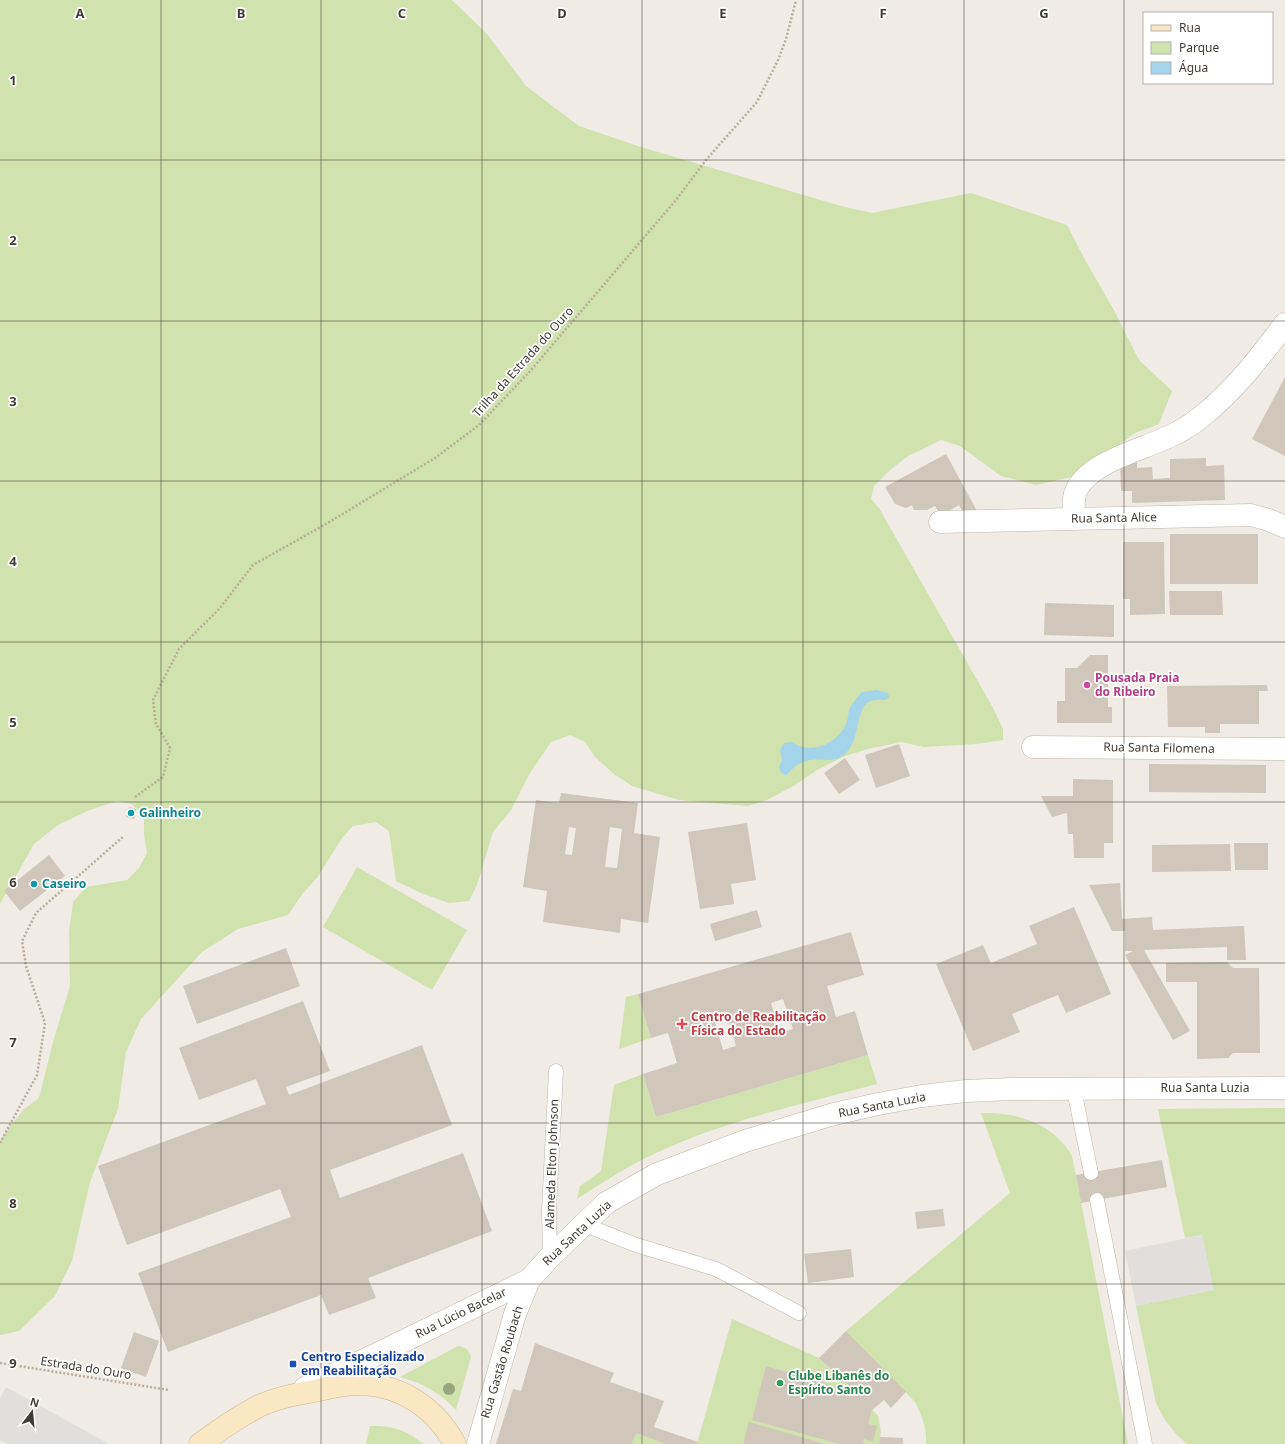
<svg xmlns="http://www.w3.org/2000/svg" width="1285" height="1444" viewBox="0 0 1285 1444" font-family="'Noto Sans',sans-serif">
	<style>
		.green { fill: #d0e2ae }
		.parking { fill: #e1dedc }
		.water { fill: #a3d4ea }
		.building { fill: #d1c6ba; fill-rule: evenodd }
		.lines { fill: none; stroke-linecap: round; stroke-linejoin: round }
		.lane-casing { stroke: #beb5aa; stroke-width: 15 }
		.street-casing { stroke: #beb5aa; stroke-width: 23 }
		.secondary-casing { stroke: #ceb996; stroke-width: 23 }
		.path { stroke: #bcac99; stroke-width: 2.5; stroke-dasharray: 2 2; stroke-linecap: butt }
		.lane { stroke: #fff; stroke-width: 14 }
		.street { stroke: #fff; stroke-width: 22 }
		.secondary { stroke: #fae7c4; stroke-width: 22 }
		.tree { fill: #96a77f }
		.grid { fill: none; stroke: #423b34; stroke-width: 1; stroke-opacity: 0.55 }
		.hotel-dot { fill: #d1479c; stroke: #fff; stroke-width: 1.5 }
		.culture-dot { fill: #0f9aa8; stroke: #fff; stroke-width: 1.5 }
		.health-dot { fill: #e0444e; stroke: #fff; stroke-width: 1.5 }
		.transit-dot { fill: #1a4fb4; stroke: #fff; stroke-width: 1.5 }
		.leisure-dot { fill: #2e9e5b; stroke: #fff; stroke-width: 1.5 }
		.labels { text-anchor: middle; stroke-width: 3.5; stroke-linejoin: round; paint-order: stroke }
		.street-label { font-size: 12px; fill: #423b34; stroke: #fff }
		.hotel-label { font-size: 12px; font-weight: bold; fill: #b23c85; stroke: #fff; text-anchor: start }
		.culture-label { font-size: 12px; font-weight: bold; fill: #0d838f; stroke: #fff; text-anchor: start }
		.health-label { font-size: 12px; font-weight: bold; fill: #be3a42; stroke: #fff; text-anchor: start }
		.transit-label { font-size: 12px; font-weight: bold; fill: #164399; stroke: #fff; text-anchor: start }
		.leisure-label { font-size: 12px; font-weight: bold; fill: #27864d; stroke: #fff; text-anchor: start }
		.grid-label { font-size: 13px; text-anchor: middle; font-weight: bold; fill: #423b34; stroke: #fff; stroke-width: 3.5; stroke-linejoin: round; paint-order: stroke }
	</style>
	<rect width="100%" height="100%" fill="#f0ebe4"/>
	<path class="green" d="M0,0H452L487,34L526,86L579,126L641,147L841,206L872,213L971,193L1067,225L1084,258L1115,312L1139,360L1172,391L1159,424L1135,433L1076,476L1036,485L1001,476L960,446L941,440L908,456L890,470L874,486L871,499L879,508L992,706L1003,729V740L977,744L924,747L901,742L868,749L845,756L817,770L795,785L767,800L748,806L679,800L632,786L614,774L595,757L585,742L570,735L551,742L530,773L511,810L493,832L477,885L469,901L449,903L421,893L396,881L389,831L376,822L353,826L342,838L317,878L303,893L288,915L238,929L202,952L141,1019L126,1052L118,1109L90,1182L72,1261L55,1296L19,1331L0,1335V1140L24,1109L39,1098L53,1042L70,986L69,932L73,902L86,887L127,880L139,868L147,853L144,834V817L132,804L117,801L87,811L58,825L34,844L0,904Z
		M357,867L467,930L432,990L323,927Z
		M638,994L651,1038L619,1049L626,997Z
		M868,1055L877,1084C803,1104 726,1120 656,1153C628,1166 603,1182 577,1199L580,1186L601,1171L614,1085L643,1074L656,1117Z
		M1285,1108V1444H1187L1177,1435L1165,1420L1156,1403L1136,1306L1213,1290L1202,1235L1185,1238L1158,1109Z
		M981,1113C1010,1112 1040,1119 1061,1141C1065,1145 1069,1151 1072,1156L1128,1444H926C927,1429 922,1415 915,1402L846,1331L1010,1193Z
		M732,1319L819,1358L857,1393L878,1416L881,1431L879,1444H697Z
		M458,1346C466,1347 469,1350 471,1357L456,1410C440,1393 423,1383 400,1377Z
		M370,1426C391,1425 407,1430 423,1444H366Z
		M636,1433L665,1444H632Z"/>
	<path class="parking" d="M1202,1235L1214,1290L1136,1306L1125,1251Z
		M6,1387L109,1444H8L0,1440V1398Z"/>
	<path class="water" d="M877,690L888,693L889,697L886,700C850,694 865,733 846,753C835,764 823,758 811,760C800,761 792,768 786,776L781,772L779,767L782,760L780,750L784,743L792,742C810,755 835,745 845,726C848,721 848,715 849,710C852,703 857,698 862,692Z"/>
	<path class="building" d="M1285,377V456L1252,439Z
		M946,454L977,511H962L959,505L949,511H938L935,506L927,510H914L912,505L906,508L895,504L885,487Z
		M1206,458V466L1224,465L1225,500L1132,503V491H1121L1120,460H1137V468L1152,467L1153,479L1170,478V459Z
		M1170,534H1258V584H1170Z
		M1123,542H1164L1165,614L1130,615V599H1123Z
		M1169,591H1222L1223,615H1170Z
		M1045,603L1114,605V637L1044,635Z
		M1090,655H1108V707H1112V723H1057V701H1065V668H1077Z
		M1267,685L1268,691H1259V724H1220V733H1205V727H1168L1167,686Z
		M899,744L910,776L876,788L865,755Z
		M845,758L860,780L839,794L824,773Z
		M1149,764L1266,765V793L1149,792Z
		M1073,779L1113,780V843H1104V858H1074L1073,834H1068L1067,813L1052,817L1041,796H1073Z
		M561,793L638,803L634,833L660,837L648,923L621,919L620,933L543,922L547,891L523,887L536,800L559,803ZM569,827L576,828L572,855L565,854ZM610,827L622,829L617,868L605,867Z
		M129,807L136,809L134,819L126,817Z
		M747,823L756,880L731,884L734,904L700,909L688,832Z
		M1234,843H1268V870H1235Z
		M1230,844L1231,871L1152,872V845Z
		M49,855L65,876L20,911L4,891Z
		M1120,883L1122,919L1152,917L1153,930L1244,926L1246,960H1227V947L1144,950L1190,1031L1173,1040L1125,955L1133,951H1125V931H1112L1089,885Z
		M1074,907L1111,994L1066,1013L1058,995L1012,1014L1020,1032L973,1051L936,964L983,945L991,963L1037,944L1029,926Z
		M757,910L762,927L715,941L710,924Z
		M851,932L864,975L827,986L836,1017L855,1011L868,1055L656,1117L643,1074L677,1063L668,1033L651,1038L638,994ZM783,999L793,1029L780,1033L771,1003ZM727,1016L736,1046L723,1050L714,1019Z
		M286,948L300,986L197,1024L183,986Z
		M1227,962L1233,968H1259L1260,1053H1233L1228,1058L1197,1059V982H1166V963Z
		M303,1001L330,1071L286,1087L289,1095L422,1045L452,1125L330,1170L340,1198L463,1153L492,1231L368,1278L376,1298L329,1315L321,1295L168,1352L138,1273L291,1217L280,1189L127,1245L98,1166L266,1104L256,1079L199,1100L179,1048Z
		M1162,1160L1167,1187L1081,1203L1076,1175Z
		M943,1209L945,1226L917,1229L915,1212Z
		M851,1249L854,1277L808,1283L804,1254Z
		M846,1331L906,1392L891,1408L884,1400L872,1410L868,1424L877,1426L873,1442L864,1439L863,1444H840L752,1420L766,1366L857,1393L819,1358Z
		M134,1332L159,1341L146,1377L121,1368Z
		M535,1343L614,1373L610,1382L664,1401L654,1427L698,1442L697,1444H665L636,1433L632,1444H496L513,1389L521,1391Z
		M749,1422L825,1444H743Z
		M880,1437L903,1438V1444H879Z"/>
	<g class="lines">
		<defs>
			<path id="lane" d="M1074,1090L1091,1173
				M1097,1200L1145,1444
				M583,1224L636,1245L716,1269L799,1313
				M550,1257L549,1210L556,1071"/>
			<path id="street" d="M1074,519C1074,509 1072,498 1077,489C1090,464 1135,451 1159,441C1174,435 1189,427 1201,417C1234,391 1260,357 1285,324
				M940,522L1251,515L1269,520L1285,527
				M1033,747L1285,749
				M305,1388L375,1355L529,1280
				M478,1444L515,1314L529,1280L550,1257L606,1203L657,1174L745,1141L834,1114L878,1104L922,1096L966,1091L1011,1089L1285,1088"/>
			<path id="secondary" d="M200,1444C219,1430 238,1417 259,1406C276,1398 296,1394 315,1391C330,1387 346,1383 363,1384C403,1386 436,1409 455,1444"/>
		</defs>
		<use href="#lane" class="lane-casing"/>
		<use href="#street" class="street-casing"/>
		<use href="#secondary" class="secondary-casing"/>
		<path class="path" d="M135,797L163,777L170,748L156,724L153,700L179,649L220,608L253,565L326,524L435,458L479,425L531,370L676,200L706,160L757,102L778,60L786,39L796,0
			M0,1143L37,1075L45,1023L26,966L22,941L36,913L124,836
			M0,1363L169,1390"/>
		<use href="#lane" class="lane"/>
		<use href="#street" class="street"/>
		<use href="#secondary" class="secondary"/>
	</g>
	<circle class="tree" cx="449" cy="1389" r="6"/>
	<path class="grid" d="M161,0V1444M321,0V1444M482,0V1444M642,0V1444M803,0V1444M964,0V1444M1124,0V1444M0,160H1285M0,321H1285M0,481H1285M0,642H1285M0,802H1285M0,963H1285M0,1123H1285M0,1284H1285"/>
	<circle class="hotel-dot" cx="1087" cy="685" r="4"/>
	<g class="culture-dot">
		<circle cx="131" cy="813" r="4"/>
		<circle cx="34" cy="884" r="4"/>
	</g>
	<path class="health-dot" d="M680 1018h4v4h4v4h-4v4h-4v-4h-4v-4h4z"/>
	<rect class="transit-dot" x="289" y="1360" width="8" height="8" rx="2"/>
	<circle class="leisure-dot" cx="780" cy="1383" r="4"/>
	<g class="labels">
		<g class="street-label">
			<text transform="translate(523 362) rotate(-48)" y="4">Trilha da Estrada do Ouro</text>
			<text transform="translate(1114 518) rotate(-1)" y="4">Rua Santa Alice</text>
			<text transform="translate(1159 748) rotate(1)" y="4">Rua Santa Filomena</text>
			<text x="1205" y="1092">Rua Santa Luzia</text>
			<text transform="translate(882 1105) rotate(-11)" y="4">Rua Santa Luzia</text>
			<text transform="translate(552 1164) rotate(-88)" y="4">Alameda Elton Johnson</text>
			<text transform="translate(577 1233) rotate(-43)" y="4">Rua Santa Luzia</text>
			<text transform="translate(461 1313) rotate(-26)" y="4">Rua Lúcio Bacelar</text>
			<text transform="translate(502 1362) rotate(-73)" y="4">Rua Gastão Roubach</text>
			<text transform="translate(86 1368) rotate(9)" y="4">Estrada do Ouro</text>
		</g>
		<g class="hotel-label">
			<text x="1095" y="682">Pousada Praia<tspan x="1095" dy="14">do Ribeiro</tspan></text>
		</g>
		<g class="culture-label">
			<text x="139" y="817">Galinheiro</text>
			<text x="42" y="888">Caseiro</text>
		</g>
		<g class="health-label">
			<text x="691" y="1021">Centro de Reabilitação<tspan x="691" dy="14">Física do Estado</tspan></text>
		</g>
		<g class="transit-label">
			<text x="301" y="1361">Centro Especializado<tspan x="301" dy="14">em Reabilitação</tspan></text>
		</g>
		<g class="leisure-label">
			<text x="788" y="1380">Clube Libanês do<tspan x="788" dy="14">Espírito Santo</tspan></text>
		</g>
	</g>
	<g class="grid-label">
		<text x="80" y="18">A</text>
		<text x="241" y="18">B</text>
		<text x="402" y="18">C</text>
		<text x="562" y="18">D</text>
		<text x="723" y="18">E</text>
		<text x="883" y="18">F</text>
		<text x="1044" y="18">G</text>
		<text x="13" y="85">1</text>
		<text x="13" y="245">2</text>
		<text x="13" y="406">3</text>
		<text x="13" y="566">4</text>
		<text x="13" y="727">5</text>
		<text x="13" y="887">6</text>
		<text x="13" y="1047">7</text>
		<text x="13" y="1208">8</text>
		<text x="13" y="1368">9</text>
	</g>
	<rect x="1143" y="12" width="130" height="72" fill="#ffffff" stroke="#b3b1ae"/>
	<rect x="1151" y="25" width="20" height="6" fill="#fae7c4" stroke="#b3b1ae"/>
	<text x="1179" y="32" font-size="12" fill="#423b34">Rua</text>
	<rect x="1151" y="42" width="20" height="12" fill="#d0e2ae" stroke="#b3b1ae"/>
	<text x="1179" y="52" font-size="12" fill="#423b34">Parque</text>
	<rect x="1151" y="62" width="20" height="12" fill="#a3d4ea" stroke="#b3b1ae"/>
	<text x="1179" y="72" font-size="12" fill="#423b34">Água</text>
	<g transform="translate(32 1412) rotate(16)" stroke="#ffffff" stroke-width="3" paint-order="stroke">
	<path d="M0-3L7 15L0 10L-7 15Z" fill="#423b34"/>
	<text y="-6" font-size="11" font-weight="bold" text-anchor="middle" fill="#423b34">N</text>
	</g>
</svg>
